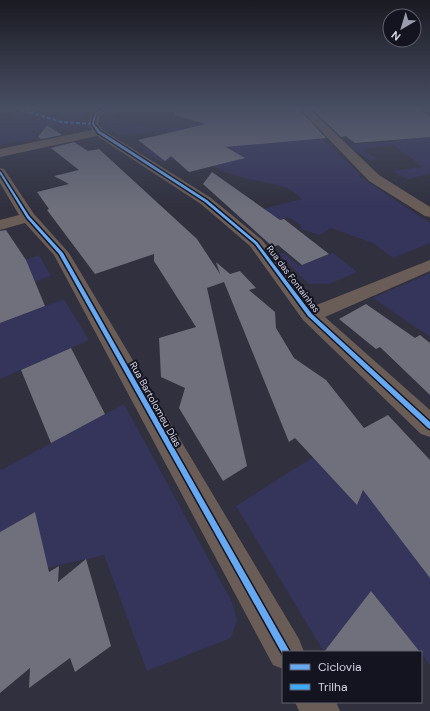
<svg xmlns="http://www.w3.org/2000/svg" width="430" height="711" viewBox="0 0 430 711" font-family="'DM Sans',sans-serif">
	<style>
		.green { fill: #35345b }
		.building { fill: #6f707c }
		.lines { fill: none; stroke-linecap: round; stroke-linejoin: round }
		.street { fill: #6a5d57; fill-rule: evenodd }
		.quiet { stroke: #3fa9f5; stroke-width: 2; stroke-dasharray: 4 2; stroke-linecap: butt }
		.cycleway-casing { stroke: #141420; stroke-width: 3 }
		.cycleway { fill: #66a8f1; fill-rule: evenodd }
		.labels { text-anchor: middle; stroke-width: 4; stroke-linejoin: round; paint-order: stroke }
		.far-street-label { font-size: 9px; fill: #d3d4e5; stroke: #141420 }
		.street-label { font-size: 10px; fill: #d3d4e5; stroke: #141420 }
	</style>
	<rect width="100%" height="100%" fill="#30303e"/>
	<path class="green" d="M10,108H90C83,114 78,116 81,126C66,133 64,127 50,128C44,129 38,130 31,131L37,138L0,145V118L16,115Z
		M109,108L112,109L110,112L117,113L111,117L152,129L162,126L167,128L205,123L321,138L360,174L359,176L430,223V243L393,258L373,243L331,228L320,235L300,229L302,226L288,217L253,228L247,221L236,216L302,199C285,183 274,185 254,180C239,177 226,173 213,166L244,158L235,152L218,157L203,151L162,162L141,151L193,138H175L164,130L119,136L109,129L100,118Z
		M430,135V174L407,179L393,171L423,167L393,145L363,149L377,159L369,160L349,145L388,142Z
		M284,253L299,266L333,253L357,272L329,284H309L279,254Z
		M39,255L51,276L0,295V269Z
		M430,273V337L373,298Z
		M64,299L89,340L0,379V318L3,322Z
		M124,404L232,602L237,620L231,638L147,671L104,555L47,568L34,512L0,532V468L1,470Z
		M313,457L357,505L363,490L430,557V665L371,591L324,652L236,506Z"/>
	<path class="building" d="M176,108H298L326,138L226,147L245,158L189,172L171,156L165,161L138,140L206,124L175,115Z
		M311,108H418L430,117V137L355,143L346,136L341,137Z
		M47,125L62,135L41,139L38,137Z
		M74,142L88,151L99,149L197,239L220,274L216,262L230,274L240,271L256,288L249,290L275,312L276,328L294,358L326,380L364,428L388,415L430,460V578L363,490L357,505L295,438L289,442L224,282L207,288L247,466L223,481L179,408L185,388L161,377L159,338L196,327L154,261V254L95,274L47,210L49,209L37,192L69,184L54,176L79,170L51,148Z
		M212,172L280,220L284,219L329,254L302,265L278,245L273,247L203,184Z
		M6,230L26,260L45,306L0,323V231Z
		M366,304L415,338L420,335L430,343V395L380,347L376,349L339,319Z
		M71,348L105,414L51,443L21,370Z
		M35,512L49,572L59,566L58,582L86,559L111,646L75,672L70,658L29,688L30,668L0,693V532Z
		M371,591L420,652H324Z"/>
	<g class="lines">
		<path class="street" d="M99,108H111L100,116L98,124L103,130L211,198L262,240L314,306L430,260V271L325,317L430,410V437L421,434L303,320L250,246L201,204L97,136L0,157V149L92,130L88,124L92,113Z
			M299,108H309L379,175L430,207V217L425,216L369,181Z
			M0,168L4,169L34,214L69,253L299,639L304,652H283V669L273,665L54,255L25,223L0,230V220L19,215L0,183Z
			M295,702H336L340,711H299Z"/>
		<path class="quiet" d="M24,108L23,111L32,113
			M39,108L32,113L62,122L93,124"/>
		<defs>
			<path id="cycleway" d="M104,108H107L96,115L94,124L100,131L207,200L257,242L312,314L430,422V429L428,428L308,316L255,244L205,202L98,133L92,124L94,115Z
				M0,171L1,172L29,216L63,253L290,652H283V655L59,254L27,218L0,174Z"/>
		</defs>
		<use href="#cycleway" class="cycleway-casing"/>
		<use href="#cycleway" class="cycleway"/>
	</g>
	<linearGradient id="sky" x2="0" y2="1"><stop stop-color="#1a1a22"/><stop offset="0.52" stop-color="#484e63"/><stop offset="1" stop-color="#484e63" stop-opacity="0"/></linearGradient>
	<rect width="430" height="208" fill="url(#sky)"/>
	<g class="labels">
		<g class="far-street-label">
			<text transform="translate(293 279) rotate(53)" y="3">Rua das Fontainhas</text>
		</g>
		<g class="street-label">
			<text transform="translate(156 404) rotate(61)" y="4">Rua Bartolomeu Dias</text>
		</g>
	</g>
	<rect x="282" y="651" width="140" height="52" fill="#141420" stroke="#60616f"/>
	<rect x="290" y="664" width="20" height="6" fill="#66a8f1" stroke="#60616f"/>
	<text x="318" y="671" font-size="12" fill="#d3d4e5">Ciclovia</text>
	<rect x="290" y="684" width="20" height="6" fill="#3fa9f5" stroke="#60616f"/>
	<text x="318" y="691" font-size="12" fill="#d3d4e5">Trilha</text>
	<g transform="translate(402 28) rotate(218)"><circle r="19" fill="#141420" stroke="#60616f"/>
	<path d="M0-3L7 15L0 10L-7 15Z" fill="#9a9bab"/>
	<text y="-6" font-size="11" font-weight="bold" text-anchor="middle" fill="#d3d4e5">N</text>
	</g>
</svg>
